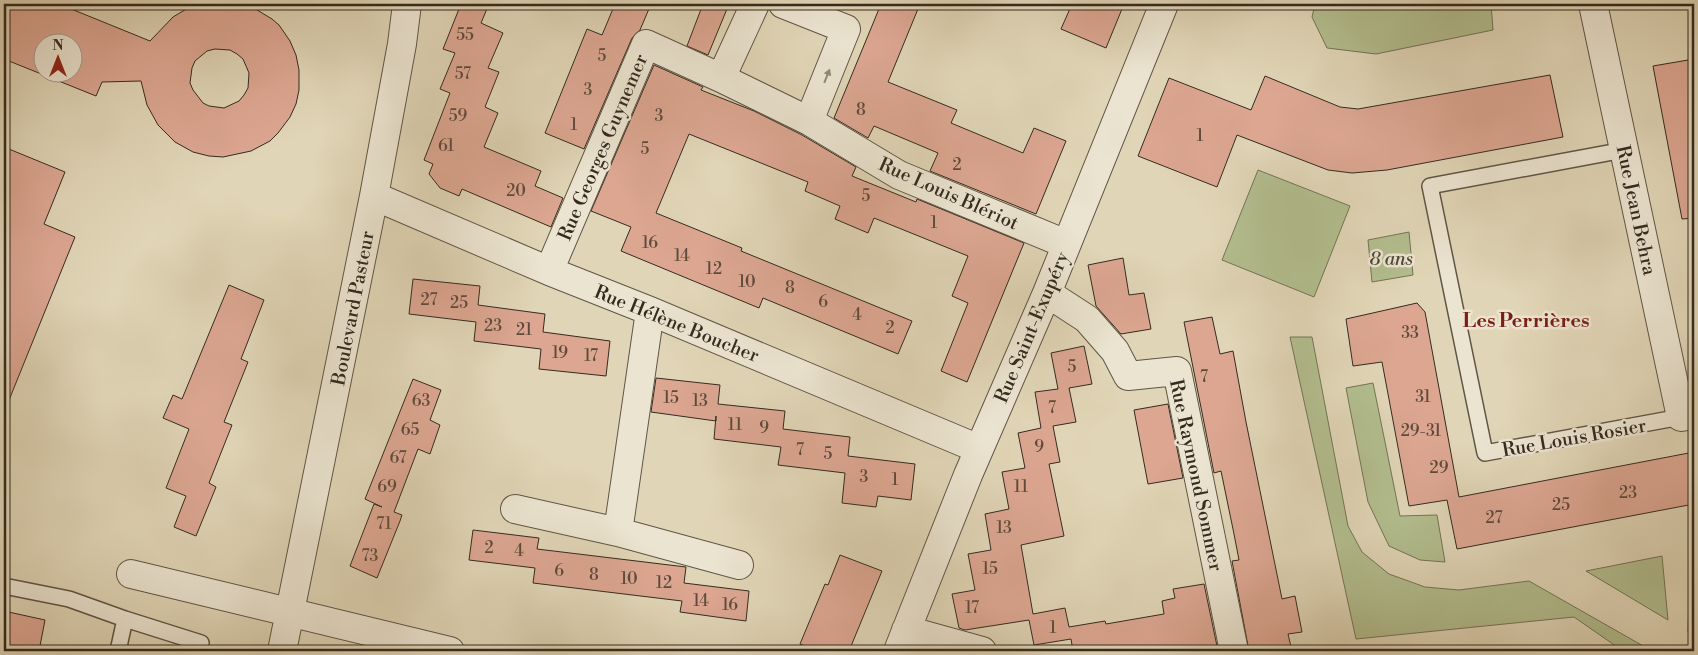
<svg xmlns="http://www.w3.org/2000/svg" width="1698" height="655" viewBox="0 0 1698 655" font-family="'Libre Bodoni',serif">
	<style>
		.green { fill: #b2bd8e; stroke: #737457 }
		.building { fill: #dca691; stroke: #342b20; fill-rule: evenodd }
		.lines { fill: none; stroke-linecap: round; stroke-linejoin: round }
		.service-casing { stroke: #5f5646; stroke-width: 18 }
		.minor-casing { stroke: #5f5646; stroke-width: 30 }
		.service { stroke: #ebe4d0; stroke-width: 15 }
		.minor { stroke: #ebe4d0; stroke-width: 28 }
		.oneway { fill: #908878 }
		.labels { text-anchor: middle; stroke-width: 5; stroke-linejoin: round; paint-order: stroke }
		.number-label { font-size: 16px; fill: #5e4a3c }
		.street-label { font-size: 19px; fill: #342b20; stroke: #ebe4d0 }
		.park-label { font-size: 19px; font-style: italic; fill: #4d4836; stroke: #ebe4d0 }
		.neighbourhood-label { font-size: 20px; font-weight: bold; fill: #7a1f14; stroke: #ebe4d0 }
	</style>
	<rect width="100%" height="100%" fill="#e0d5b6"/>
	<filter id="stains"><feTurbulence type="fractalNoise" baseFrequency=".004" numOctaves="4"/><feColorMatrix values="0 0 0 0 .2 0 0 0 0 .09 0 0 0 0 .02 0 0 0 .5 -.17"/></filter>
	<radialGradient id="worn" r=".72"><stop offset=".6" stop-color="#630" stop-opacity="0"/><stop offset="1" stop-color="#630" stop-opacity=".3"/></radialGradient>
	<path class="green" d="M1315,4H1491L1493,30L1376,54L1327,48L1312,17Z
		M1258,170L1350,206L1314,297L1222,260Z
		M1409,232L1413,275L1372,282L1368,240Z
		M1290,337H1312L1348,526L1362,552L1389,574L1425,587L1459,590L1529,581L1652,651H1623L1574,617L1356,639Z
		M1373,383L1400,516L1437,515L1445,562L1420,560L1389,546L1368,502L1346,388Z
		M1662,556L1668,620L1586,571Z
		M1694,561V636L1688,632L1690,562Z"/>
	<path class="building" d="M4,4H59L150,41L173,17L193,5L199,4H244L249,5L272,19L279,25L290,41L296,55L299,70V90L296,104L290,117L278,133L270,141L251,151L223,157L209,156L193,152L175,142L158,125L147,105L141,81L102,82L96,96L4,59ZM42,42H72V72H42ZM215,49L230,50L237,54L243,59L249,73L248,88L244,95L239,101L224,108L209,106L203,103L193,90L190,83L192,68L195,61L207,51Z
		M461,4H489L481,23L503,33L488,68L499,72L485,107L498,113L484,147L541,171L535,186L563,198L551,227L462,189L459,196L440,188L429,174L433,164L424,160L450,93L440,89L455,53L443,49Z
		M615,4H651L640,30L632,38L584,149L545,133L587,29L602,35Z
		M703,4H729L708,55L687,46Z
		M881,4H920L888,82L957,110L951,123L1023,153L1034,128L1066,141L1036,214L930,171L938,153L874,126L868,138L834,118Z
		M1072,4H1124L1106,48L1061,29Z
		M1694,59V218L1682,219L1653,66Z
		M654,65L703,87L701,90L754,111L802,135L856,167L852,176L916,202L917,199L1024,243L967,382L941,371L968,303L952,296L968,256L874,218L868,233L835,219L840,206L805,191L808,182L689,134L656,213L742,248L741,251L912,321L898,354L763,298L759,308L621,251L631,227L591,211Z
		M1550,75L1563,137L1387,170L1352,173L1328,170L1237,135L1217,187L1138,156L1169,78L1251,110L1265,76L1340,107L1358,109Z
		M4,147L65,172L44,224L75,237L5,410Z
		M1123,258L1129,295L1144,293L1151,329L1121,334L1096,306L1088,265Z
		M413,279L480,286L478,305L545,314L543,332L610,341L606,376L539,369L541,349L474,341L476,322L409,314Z
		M229,285L264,300L241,359L248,362L224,422L232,425L209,483L216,487L196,536L174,527L186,496L166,488L189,429L163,418L173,395L182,399Z
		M1417,303L1425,312L1459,497L1694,452V504L1457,549L1447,500L1409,506L1382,362L1353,366L1346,319Z
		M1212,317L1220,354L1233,351L1246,422L1282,599L1295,596L1302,632L1288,634L1292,651H1249L1232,561L1239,560L1234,534L1221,471L1214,473L1184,322Z
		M1084,346L1092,384L1069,388L1076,422L1053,426L1060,462L1049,464L1064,536L1021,545L1033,614L1065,608L1069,627L1105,621L1106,624L1164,614L1162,601L1175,598L1173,589L1204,584L1218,651H1073L1071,639L1034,645L1029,620L965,630L959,628L952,594L975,590L968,554L991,550L985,514L1009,509L1002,472L1025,468L1018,433L1041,428L1035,392L1058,389L1051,353Z
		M656,378L720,385L718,404L785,411L783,429L850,437L848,456L915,464L911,500L878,496L876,507L842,503L845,473L778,465L781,447L714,439L716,416V421L651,412Z
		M413,379L441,390L430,420L440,425L430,454L418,449L394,512L402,515L400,521L377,578L350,566L374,504L382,507L365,499Z
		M1168,404L1183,478L1148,484L1134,410Z
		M473,530L539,538L537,549L686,567L684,583L749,591L746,621L680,612L682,601L533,583L535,568L469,560Z
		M840,555L882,571L849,651H818L800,644L825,584L828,585Z
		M4,611L45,620L39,651H4Z"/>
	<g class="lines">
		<defs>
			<path id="service" d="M1624,150L1430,186L1485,453L1681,417
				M4,586L69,599L125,619
				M118,651L125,619L201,643L199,651"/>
			<path id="minor" d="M755,4L721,78L809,121L899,175L1066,244
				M783,4L846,29L809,121
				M1593,4L1681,417L1694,415
				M374,196L549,271L650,311L979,449
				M549,271L646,44L721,78
				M1047,293L1087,319L1115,351L1128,376L1177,371L1234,651
				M515,509L618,532L739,565
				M618,532L650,311
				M131,574L450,651
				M906,630L982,651
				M282,651L374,196L402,44L407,4
				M898,651L968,475L1047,293L1164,4"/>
		</defs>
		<use href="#service" class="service-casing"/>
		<use href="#minor" class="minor-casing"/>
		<use href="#service" class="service"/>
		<use href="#minor" class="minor"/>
	</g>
	<defs><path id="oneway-solid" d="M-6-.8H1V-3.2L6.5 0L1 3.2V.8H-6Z" transform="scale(1.25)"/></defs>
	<use class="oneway" href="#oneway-solid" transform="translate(827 76) rotate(-68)"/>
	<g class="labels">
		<g class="number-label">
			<text x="465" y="40">55</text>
			<text x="602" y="61">5</text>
			<text x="463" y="79">57</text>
			<text x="588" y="95">3</text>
			<text x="861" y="115">8</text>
			<text x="458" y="121">59</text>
			<text x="659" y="121">3</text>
			<text x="574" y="130">1</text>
			<text x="1200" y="141">1</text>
			<text x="446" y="151">61</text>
			<text x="645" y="154">5</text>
			<text x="957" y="170">2</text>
			<text x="516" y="196">20</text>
			<text x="866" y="201">5</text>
			<text x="934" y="228">1</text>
			<text x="650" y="248">16</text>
			<text x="682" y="261">14</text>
			<text x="714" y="274">12</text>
			<text x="747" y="287">10</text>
			<text x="790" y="293">8</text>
			<text x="429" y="305">27</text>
			<text x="823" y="307">6</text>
			<text x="459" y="308">25</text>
			<text x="857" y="320">4</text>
			<text x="493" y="331">23</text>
			<text x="890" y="333">2</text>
			<text x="524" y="335">21</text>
			<text x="1410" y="338">33</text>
			<text x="560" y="358">19</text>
			<text x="591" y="361">17</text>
			<text x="1072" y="372">5</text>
			<text x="1204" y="382">7</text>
			<text x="1423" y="402">31</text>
			<text x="671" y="403">15</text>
			<text x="421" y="406">63</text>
			<text x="700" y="406">13</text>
			<text x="1052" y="413">7</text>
			<text x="735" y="430">11</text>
			<text x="764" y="433">9</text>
			<text x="410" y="435">65</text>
			<text x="1421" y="436">29-31</text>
			<text x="1039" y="452">9</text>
			<text x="800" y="455">7</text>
			<text x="828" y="459">5</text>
			<text x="398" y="463">67</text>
			<text x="1439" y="473">29</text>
			<text x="864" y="482">3</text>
			<text x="895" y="485">1</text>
			<text x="387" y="492">69</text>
			<text x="1021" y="492">11</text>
			<text x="1628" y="498">23</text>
			<text x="1561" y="510">25</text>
			<text x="1494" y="523">27</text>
			<text x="384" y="529">71</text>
			<text x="1004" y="533">13</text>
			<text x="489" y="553">2</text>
			<text x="519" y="556">4</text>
			<text x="370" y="561">73</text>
			<text x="990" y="574">15</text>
			<text x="559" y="576">6</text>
			<text x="594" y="580">8</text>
			<text x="629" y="584">10</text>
			<text x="664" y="588">12</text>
			<text x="701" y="606">14</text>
			<text x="730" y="610">16</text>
			<text x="972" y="613">17</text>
			<text x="1053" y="633">1</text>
		</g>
		<g class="street-label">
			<text transform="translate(602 147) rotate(-67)" y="7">Rue Georges Guynemer</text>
			<text transform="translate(949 193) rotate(24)" y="7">Rue Louis Blériot</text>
			<text transform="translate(1637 210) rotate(78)" y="7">Rue Jean Behra</text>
			<text transform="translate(352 308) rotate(-79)" y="7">Boulevard Pasteur</text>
			<text transform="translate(677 323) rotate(22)" y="7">Rue Hélène Boucher</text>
			<text transform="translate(1031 327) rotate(-67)" y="7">Rue Saint-Exupéry</text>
			<text transform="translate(1574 437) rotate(-10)" y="7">Rue Louis Rosier</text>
			<text transform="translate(1197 475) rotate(78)" y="7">Rue Raymond Sommer</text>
		</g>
		<g class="park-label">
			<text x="1391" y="265">8 ans</text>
		</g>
		<g class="neighbourhood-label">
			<text x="1526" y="327">Les Perrières</text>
		</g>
	</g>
	<rect width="1698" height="655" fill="none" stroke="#e0d5b6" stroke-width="20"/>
	<rect x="5" y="5" width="1688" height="645" fill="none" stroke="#342b20" stroke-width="2.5"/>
	<rect x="10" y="10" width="1678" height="635" fill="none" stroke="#342b20"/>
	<g transform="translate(58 58)"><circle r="24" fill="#ebe4d0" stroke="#a29a8a"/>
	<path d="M0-4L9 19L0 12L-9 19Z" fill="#8f2418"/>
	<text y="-8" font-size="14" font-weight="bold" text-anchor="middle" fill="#342b20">N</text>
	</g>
	<rect width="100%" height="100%" filter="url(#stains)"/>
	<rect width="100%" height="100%" fill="url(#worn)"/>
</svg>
